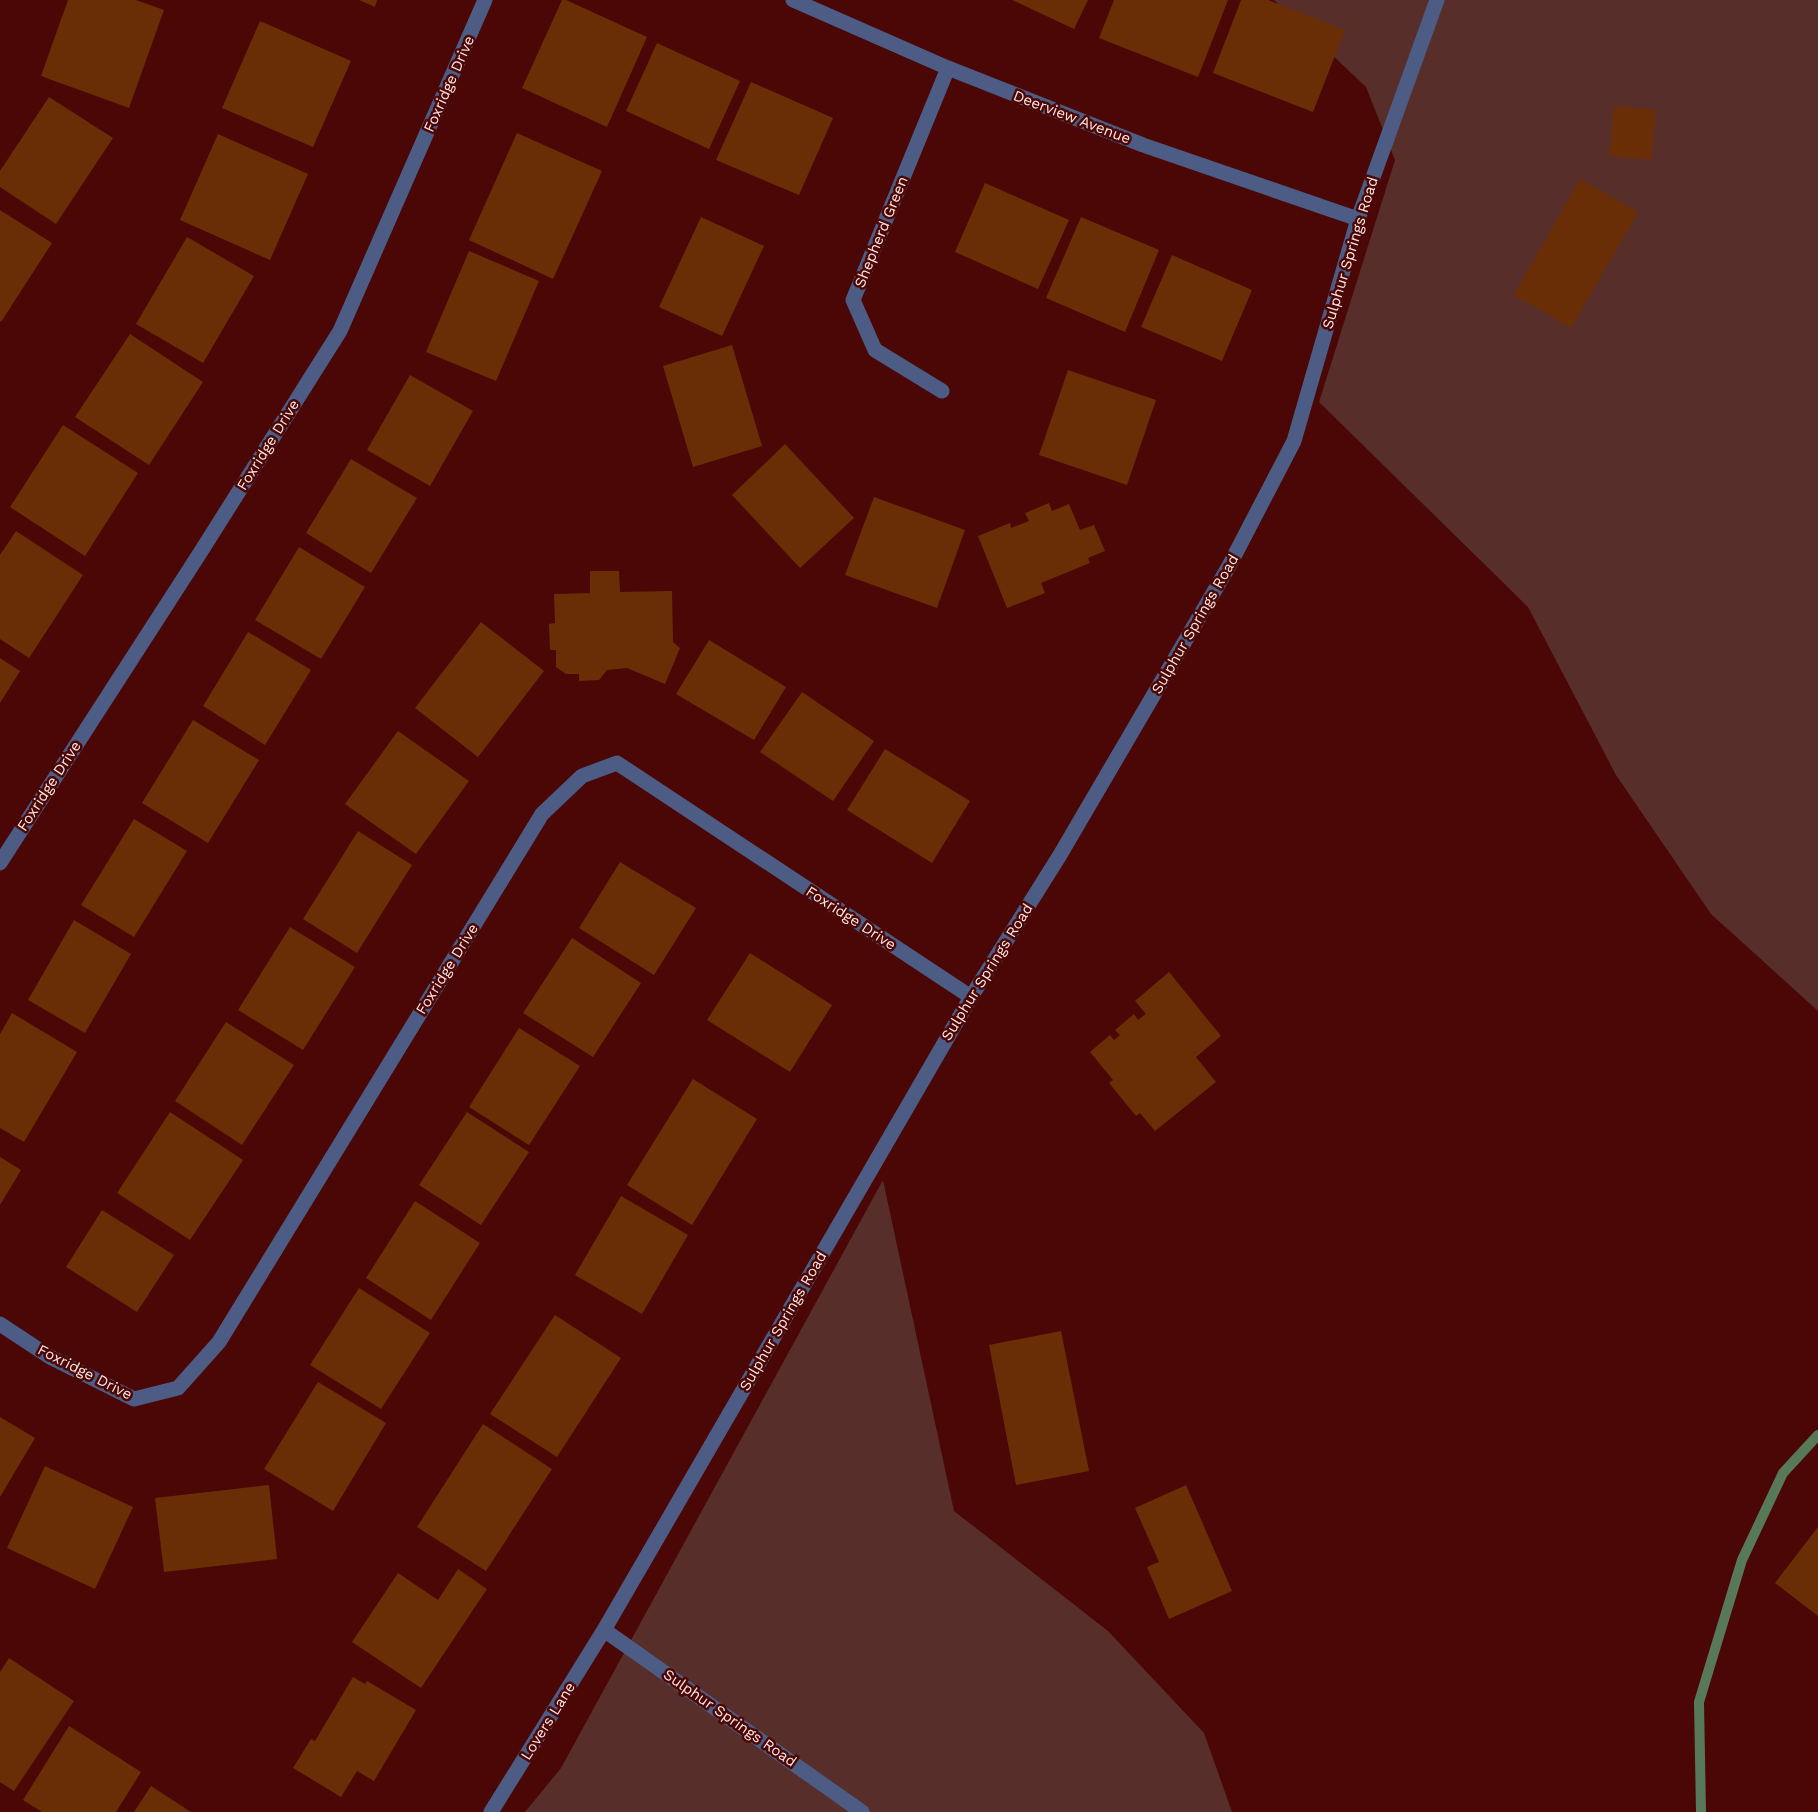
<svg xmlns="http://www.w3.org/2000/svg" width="1818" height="1812" viewBox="0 0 1818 1812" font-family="'Work Sans',sans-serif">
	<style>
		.green { fill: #572e29 }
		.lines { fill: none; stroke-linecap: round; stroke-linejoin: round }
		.stream { stroke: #587959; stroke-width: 10 }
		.building { fill: #6a2e07 }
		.minor { stroke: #4c5c84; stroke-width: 15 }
		.labels { text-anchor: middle; stroke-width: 5; stroke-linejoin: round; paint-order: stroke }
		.street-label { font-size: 15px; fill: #fee4e0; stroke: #4a0706 }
	</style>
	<rect width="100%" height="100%" fill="#4a0706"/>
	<path class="green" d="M1274,0H1818V1011L1711,914L1616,775L1528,607L1319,402L1395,160L1366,87Z
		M883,1180L954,1511L1108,1631L1204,1733L1232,1812H525L561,1768Z"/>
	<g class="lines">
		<path class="stream" d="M1701,1812L1699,1702L1742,1560L1783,1473L1818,1435"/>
	</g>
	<path class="building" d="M68,0H136L164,10L129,108L41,76Z
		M359,0H377L375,7Z
		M562,0H566L647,37L607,127L522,88Z
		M1012,0H1088L1074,29Z
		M1114,0H1228L1198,77L1099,38Z
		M1241,0H1268L1345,30L1313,112L1213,73Z
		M260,21L351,61L313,147L222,108Z
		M657,43L740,81L709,149L626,111Z
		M751,82L833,118L799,195L716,160Z
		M49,97L113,138L56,224L0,187V171Z
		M1614,106L1656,110L1651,160L1609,156Z
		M517,133L602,171L553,279L469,240Z
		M218,134L308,174L270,260L180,220Z
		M1580,179L1638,212L1571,328L1514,295Z
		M985,183L1069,220L1038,289L955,252Z
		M0,210L52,243L1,322L0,321Z
		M701,217L764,246L722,336L659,307Z
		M1081,217L1159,250L1125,332L1046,298Z
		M187,237L254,276L203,363L136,324Z
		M469,251L539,281L496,381L426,352Z
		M1172,255L1252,290L1222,361L1141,327Z
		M130,334L203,382L149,465L75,417Z
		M732,345L762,446L693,467L663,366Z
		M1068,370L1156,400L1127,485L1039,455Z
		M410,375L473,411L430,486L367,450Z
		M63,425L138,473L85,556L10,507Z
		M785,444L854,518L800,568L732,495Z
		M351,459L417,498L371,573L306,533Z
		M874,497L965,530L937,608L845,575Z
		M1049,503L1052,511L1069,504L1080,530L1094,525L1105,551L1088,558L1090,563L1041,583L1045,593L1007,608L978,536L1010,523L1011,528L1029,521L1025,513Z
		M16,531L83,575L29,658L0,639V555Z
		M299,547L365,587L321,659L255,620Z
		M590,571H619L620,592L672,591L673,642L680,648L665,684L627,668L607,670L599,680L579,681V674H566L556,667V650H550L549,624L555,623L554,594L590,593Z
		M481,622L544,671L478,757L415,708Z
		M248,632L311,670L265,745L203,706Z
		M709,640L786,687L754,740L676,694Z
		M0,658L20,671L0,703Z
		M802,692L874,741L833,801L760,752Z
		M193,720L259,760L208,843L142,803Z
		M398,731L469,781L416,854L345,804Z
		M885,749L970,801L932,863L847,810Z
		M134,819L187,851L134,937L81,905Z
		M358,831L412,865L357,953L303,919Z
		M620,862L696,908L654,975L579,928Z
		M74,920L131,954L85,1033L28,1000Z
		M290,927L355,967L303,1050L238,1010Z
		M572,938L641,983L593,1057L523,1013Z
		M750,953L832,1005L790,1072L707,1020Z
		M1169,972L1221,1036L1196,1057L1216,1082L1155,1131L1140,1113L1136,1116L1109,1083L1113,1080L1090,1052L1110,1035L1114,1040L1120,1035L1115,1030L1134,1014L1138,1020L1146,1014L1135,1001Z
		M12,1013L77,1052L24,1142L0,1128V1034Z
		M226,1022L294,1065L242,1145L175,1101Z
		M519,1028L580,1066L529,1145L469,1107Z
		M693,1079L757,1119L692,1225L627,1185Z
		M170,1112L243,1160L190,1240L117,1193Z
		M467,1112L529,1152L481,1225L419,1185Z
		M0,1157L21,1170L0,1205Z
		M621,1196L688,1235L642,1314L575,1275Z
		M415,1201L480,1243L431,1320L366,1278Z
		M102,1210L174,1255L137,1312L66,1267Z
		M359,1288L430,1333L381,1409L310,1365Z
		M555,1315L621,1358L557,1457L490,1414Z
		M1061,1331L1089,1471L1016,1485L989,1345Z
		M318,1382L386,1423L333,1511L264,1469Z
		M0,1417L35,1438L0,1497Z
		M483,1424L552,1469L486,1571L417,1527Z
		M45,1466L133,1507L95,1589L7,1548Z
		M269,1485L277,1559L164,1572L155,1498Z
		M1186,1485L1232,1591L1169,1619L1147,1567L1159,1562L1135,1508Z
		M1818,1527V1616L1775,1583Z
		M458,1569L487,1589L421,1688L352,1642L398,1573L438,1600Z
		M9,1658L74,1701L14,1791L0,1782V1672Z
		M353,1677L365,1684L367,1681L416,1710L374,1781L357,1771L341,1797L293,1768L311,1739L315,1741Z
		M69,1726L141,1772L116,1812H42L23,1800Z
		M151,1786L191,1812H134Z"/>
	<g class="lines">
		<path class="minor" d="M793,0L948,68L1143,145L1358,219
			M942,391L875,350L853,300L948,68
			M0,863L200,553L340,331L485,0
			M0,1324L50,1357L134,1399L178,1388L219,1342L542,814L582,776L617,763L971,997
			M604,1630L862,1812
			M491,1812L604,1630L971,997L1060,855L1229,566L1294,441L1358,219L1437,0"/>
	</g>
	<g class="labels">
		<g class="street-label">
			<text transform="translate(449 84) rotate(-66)" y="5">Foxridge Drive</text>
			<text transform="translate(1072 117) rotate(21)" y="5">Deerview Avenue</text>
			<text transform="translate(881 232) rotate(-68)" y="5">Shepherd Green</text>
			<text transform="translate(1350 253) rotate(-73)" y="5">Sulphur Springs Road</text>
			<text transform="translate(268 445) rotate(-58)" y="5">Foxridge Drive</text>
			<text transform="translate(1195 624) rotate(-60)" y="5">Sulphur Springs Road</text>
			<text transform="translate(49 786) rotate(-57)" y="5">Foxridge Drive</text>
			<text transform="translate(851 918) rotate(33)" y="5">Foxridge Drive</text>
			<text transform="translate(447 969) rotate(-58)" y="5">Foxridge Drive</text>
			<text transform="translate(987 972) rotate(-58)" y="5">Sulphur Springs Road</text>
			<text transform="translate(783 1321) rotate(-60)" y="5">Sulphur Springs Road</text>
			<text transform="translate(85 1372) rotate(27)" y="5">Foxridge Drive</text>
			<text transform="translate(730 1718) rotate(35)" y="5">Sulphur Springs Road</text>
			<text transform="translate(548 1721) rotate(-58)" y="5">Lovers Lane</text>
		</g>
	</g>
</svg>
